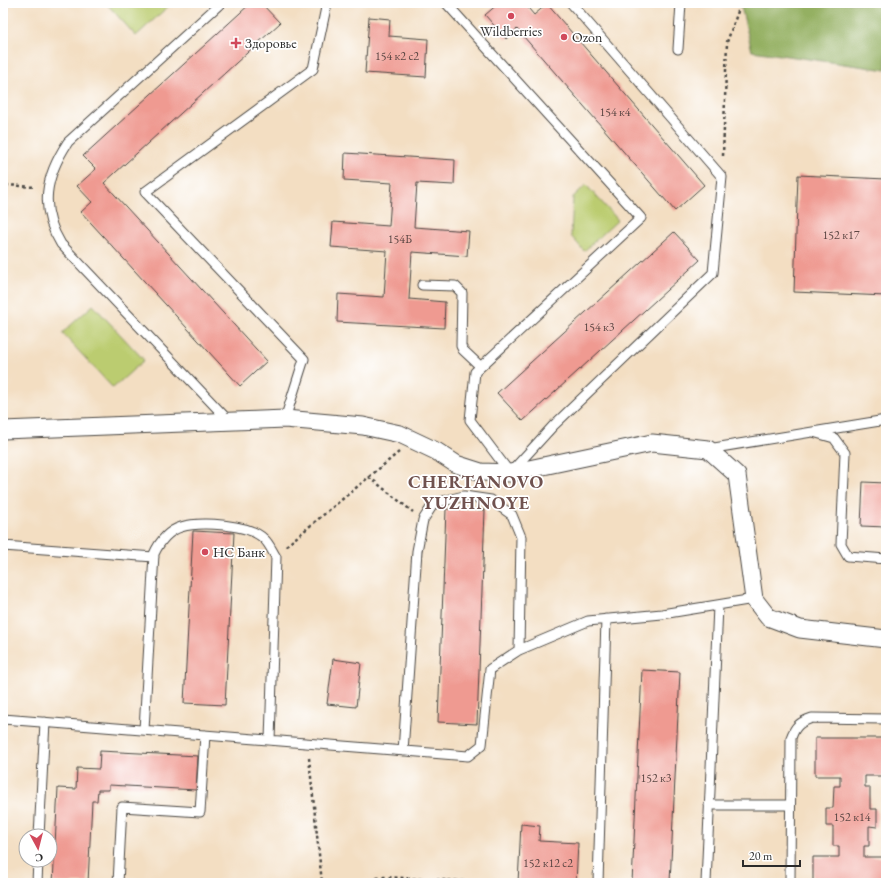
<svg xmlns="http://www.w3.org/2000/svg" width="889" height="886" viewBox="0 0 889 886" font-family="'EB Garamond',serif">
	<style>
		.green { fill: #bbcc6f; stroke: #737c4d }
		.forest { fill: #94b062; stroke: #606e46 }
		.building { fill: #ef9a91 }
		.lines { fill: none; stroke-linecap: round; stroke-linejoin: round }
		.lane-casing { stroke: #494642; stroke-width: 11 }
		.street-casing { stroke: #494642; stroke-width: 19 }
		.path { stroke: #494642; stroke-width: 2.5; stroke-dasharray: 3 3; stroke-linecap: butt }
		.lane { stroke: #fff; stroke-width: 9 }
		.street { stroke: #fff; stroke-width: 17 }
		.poi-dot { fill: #d1495b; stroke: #fff; stroke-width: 1.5 }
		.labels { text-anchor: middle; stroke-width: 3.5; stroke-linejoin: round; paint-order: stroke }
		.number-label { font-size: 12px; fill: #5c4744 }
		.poi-label { font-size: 14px; fill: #2b2b2b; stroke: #fff; text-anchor: start }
		.district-label { font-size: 18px; font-weight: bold; letter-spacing: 1px; fill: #70524f; stroke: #fff }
	</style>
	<rect width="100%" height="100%" fill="#fff"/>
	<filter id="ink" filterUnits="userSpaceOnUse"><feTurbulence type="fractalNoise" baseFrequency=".025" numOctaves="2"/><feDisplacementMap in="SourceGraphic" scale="8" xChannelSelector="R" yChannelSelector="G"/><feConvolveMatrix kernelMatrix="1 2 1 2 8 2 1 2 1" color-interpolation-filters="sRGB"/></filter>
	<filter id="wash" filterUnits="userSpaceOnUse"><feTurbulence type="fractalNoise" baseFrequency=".012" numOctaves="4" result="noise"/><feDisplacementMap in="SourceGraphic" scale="16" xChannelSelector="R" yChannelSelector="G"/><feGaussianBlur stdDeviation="0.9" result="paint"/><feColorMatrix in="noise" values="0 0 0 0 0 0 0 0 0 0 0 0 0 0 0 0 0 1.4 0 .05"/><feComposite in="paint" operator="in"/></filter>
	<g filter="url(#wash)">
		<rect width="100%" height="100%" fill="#f3dec2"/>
		<path class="green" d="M106,3H172L136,36Z
			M586,185L618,220L584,251L571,236L573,197Z
			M93,305L144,360L113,388L62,333Z"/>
		<path class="forest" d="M740,3H886V70L752,51Z"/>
		<g id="blocks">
			<path class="building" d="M251,3H261L280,23L104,183L267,361L240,386L81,212L92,202L77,186L96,169L83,156Z
				M499,3H524L534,15L547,4L704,185L675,211L517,29L506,39L485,15Z
				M369,17L390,19L389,36L428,39L426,77L365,73Z
				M345,153L455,160L454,185L417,183L414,227L469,231L467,256L412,252L409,299L445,302L444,328L337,322L338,294L384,297L387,251L331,247L333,222L389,226L392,183L344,180Z
				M798,175L886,179V296L794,292Z
				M674,232L700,260L523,421L497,393Z
				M863,482L886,483V527L861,526Z
				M446,509L485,510L477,724L438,722Z
				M193,531L234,533L225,705L184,703Z
				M333,659L361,663L356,707L327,704Z
				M642,670L680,672L670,883H632Z
				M815,738H886V776H865V787H870V809H877V827L869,826V846H864V857H886V883H813V857H839V846H833V826H826V808H833L834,786H840V776H815Z
				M100,751L198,756L196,790L109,785V790H98L97,801H92L88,883H53L58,788L76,789L77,768L99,769Z
				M521,824L540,826L539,841L578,843L576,883H518Z"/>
		</g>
	</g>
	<g filter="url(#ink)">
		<use href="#blocks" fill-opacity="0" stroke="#494642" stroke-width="1"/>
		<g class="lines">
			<defs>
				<path id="lane" d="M221,3L68,142C45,177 39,208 61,244L229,421
					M446,3L641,218L475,372L470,420L510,473L553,426L713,273L722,177L571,3
					M678,49L681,3
					M422,285L455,286L462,293L461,346L463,350L480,366
					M285,419L304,359L145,192L313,69L327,3
					M813,432L834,438L845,453L841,544L848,556L886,559
					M708,449L886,420
					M3,546L154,557
					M3,719L468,756L482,745L490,669L519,650L588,621L662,614L754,599
					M144,730L154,554C159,543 168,531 181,527C200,521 250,524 264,539C269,543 272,551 276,557L270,740
					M403,751L417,551L423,520L434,503L464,496L491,500L512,515L521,537L519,650
					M709,805H790
					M39,836L45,722
					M37,883L38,860
					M118,883L122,807L200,812L205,735
					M598,883L606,619
					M706,883L718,606
					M790,883L791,738C795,726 800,722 812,718L886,719"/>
				<path id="street" d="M3,430L285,419L363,426L400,434L436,451L456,464L481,472L510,473L652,443L708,449L737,475L754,599L768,617L800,629L886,639"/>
			</defs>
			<use href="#lane" class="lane-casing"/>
			<use href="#street" class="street-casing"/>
			<path class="path" d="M723,156L727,42L741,3
				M6,185L35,187
				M369,477L413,512
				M286,546L399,452
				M309,758L322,883
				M373,883L377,878L384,877L501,883"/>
			<use href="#lane" class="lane"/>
			<use href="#street" class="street"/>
		</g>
	</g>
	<g class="poi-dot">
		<circle cx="511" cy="16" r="4"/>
		<circle cx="564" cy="37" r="4"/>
		<path d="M234 37h4v4h4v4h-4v4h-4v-4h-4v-4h4z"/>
		<circle cx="205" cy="552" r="4"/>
	</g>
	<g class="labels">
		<g class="number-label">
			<text x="397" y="60">154 к2 с2</text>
			<text x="615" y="116">154 к4</text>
			<text x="841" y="239">152 к17</text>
			<text x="400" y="243">154Б</text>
			<text x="599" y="331">154 к3</text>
			<text x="656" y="782">152 к3</text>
			<text x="852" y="821">152 к14</text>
			<text x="548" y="867">152 к12 с2</text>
		</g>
		<g class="poi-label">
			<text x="511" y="36" text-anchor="middle">Wildberries</text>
			<text x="572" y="42">Ozon</text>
			<text x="245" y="48">Здоровье</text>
			<text x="213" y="557">НС Банк</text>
		</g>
		<g class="district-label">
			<text x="476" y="488">CHERTANOVO<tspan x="476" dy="21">YUZHNOYE</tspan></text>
		</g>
	</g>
	<rect width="889" height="886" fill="none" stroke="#fff" stroke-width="16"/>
	<g transform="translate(38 848) rotate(173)"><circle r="19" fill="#ffffff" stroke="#aaaaaa"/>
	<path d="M0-3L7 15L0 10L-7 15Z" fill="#d1495b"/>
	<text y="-6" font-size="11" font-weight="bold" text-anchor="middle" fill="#2b2b2b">С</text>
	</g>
	<path d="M743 860v6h57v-6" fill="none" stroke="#2b2b2b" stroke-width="2"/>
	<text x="749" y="860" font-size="12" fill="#2b2b2b" stroke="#ffffff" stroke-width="3" paint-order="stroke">20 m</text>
</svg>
